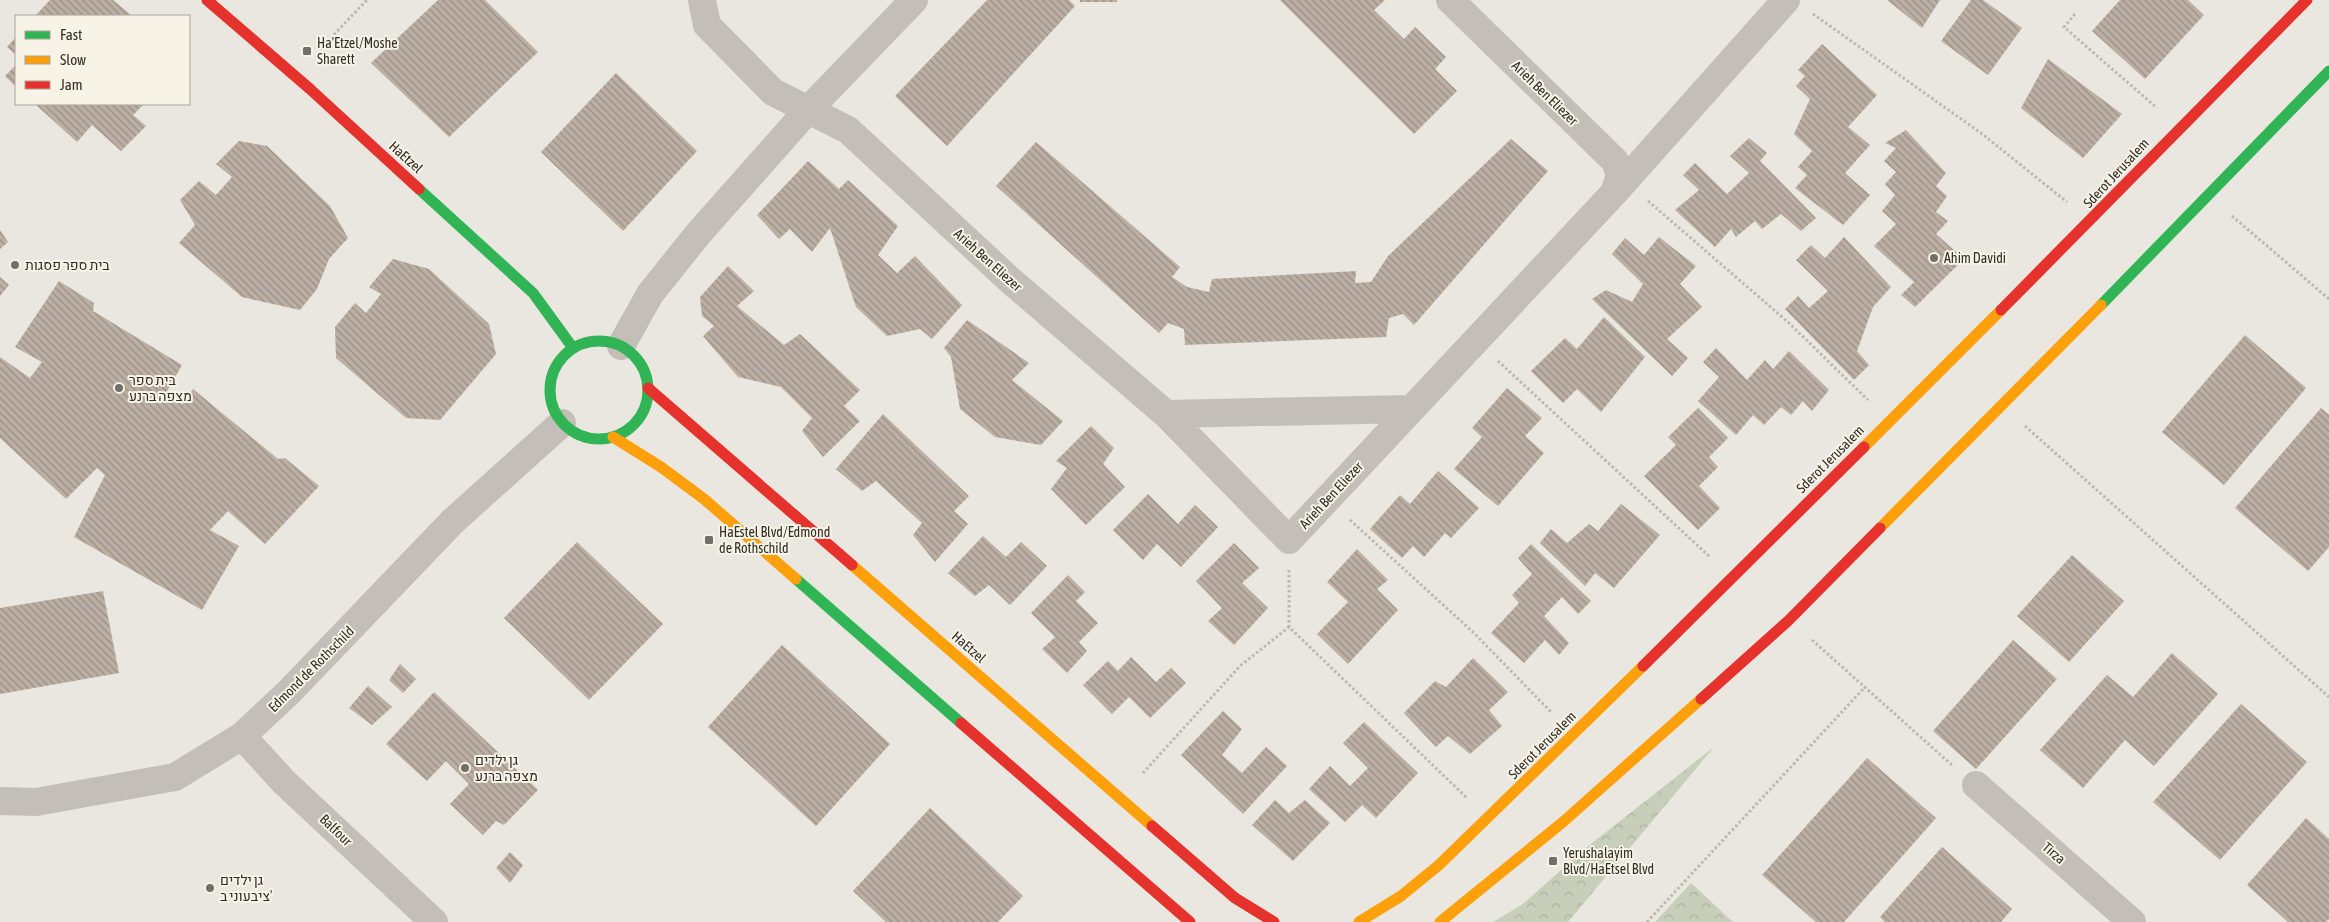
<svg xmlns="http://www.w3.org/2000/svg" width="2329" height="922" viewBox="0 0 2329 922" font-family="'Asap Condensed',Heebo,sans-serif">
	<style>
		.park { fill: url(#park-crowns) }
		.building { fill: url(#building-back-hatch) }
		.lines { fill: none; stroke-linecap: round; stroke-linejoin: round }
		.path { stroke: #bbb7b1; stroke-width: 3; stroke-dasharray: 2.5 2.5; stroke-linecap: butt }
		.street { stroke: #c3bfb8; stroke-width: 28 }
		.fast { stroke: #30b455; stroke-width: 11 }
		.slow { stroke: #ff9f0a; stroke-width: 11 }
		.jam { stroke: #e5322d; stroke-width: 11 }
		.poi-dot { fill: #736e68; stroke: #f7f3e6; stroke-width: 2 }
		.labels { text-anchor: middle; stroke-width: 4; stroke-linejoin: round; paint-order: stroke }
		.poi-label { font-size: 14px; fill: #332d27; stroke: #f7f3e6; text-anchor: start }
		.street-label { font-size: 14px; fill: #332d27; stroke: #f7f3e6 }
	</style>
	<defs>
		<pattern id="park-crowns" width="20" height="18" patternUnits="userSpaceOnUse" patternTransform="scale(1.25)"><rect width="20" height="18" fill="#c7cfbb"/><path d="M2 6a3 3 0 1 1 6 0M12 15a3 3 0 1 1 6 0" fill="none" stroke="#abb2a1"/></pattern>
		<pattern id="building-back-hatch" width="6" height="6" patternUnits="userSpaceOnUse" patternTransform="scale(1.25)"><rect width="6" height="6" fill="#bcafa3"/><path d="M-1 5l2 2M0 0l6 6M5-1l2 2" fill="none" stroke="#998f85"/></pattern>
	</defs>
	<rect width="100%" height="100%" fill="#eae7e0"/>
	<path class="park" d="M1714,747L1568,922H1493L1523,904L1587,847Z
		M1691,883L1733,922H1655Z"/>
	<path class="building" d="M50,0H113L132,16H35Z
		M438,0H485L538,52L449,137L371,63Z
		M987,0H1069L1075,6L947,146L895,96Z
		M1080,0H1117V2H1080Z
		M1280,0H1385L1374,10L1404,39L1415,27L1446,57L1435,69L1457,91L1414,134Z
		M1887,0H1940L1922,28Z
		M1971,0H1983L2022,28L1988,75L1941,41Z
		M2120,0H2188L2204,15L2145,79L2092,31Z
		M16,37V55L7,47Z
		M1822,44L1877,95L1848,127L1870,145L1845,173L1870,195L1843,225L1795,188L1807,175L1798,167L1812,151L1794,134L1810,99L1796,86L1805,76L1798,70Z
		M2048,59L2122,114L2083,158L2021,108Z
		M16,65V87L5,76Z
		M616,73L697,151L623,231L541,152Z
		M35,104H144L133,115L146,126L121,151L92,125L77,142Z
		M1906,130L1946,173L1936,186L1947,196L1936,212L1948,221L1936,234L1964,259L1915,307L1901,295L1914,282L1874,246L1896,224L1882,211L1895,195L1885,184L1896,172L1884,161L1896,148L1885,143Z
		M1749,138L1767,153L1760,161L1816,218L1801,231L1781,214L1762,229L1755,221L1736,237L1731,229L1715,247L1675,210L1699,190L1683,175L1695,163L1727,194L1749,173L1730,156Z
		M1511,139L1548,171L1414,325L1403,314L1389,318L1386,337L1185,345L1184,329L1168,323L1159,333L996,186L1036,142L1180,267L1172,277L1187,287L1209,292L1212,279L1356,271L1355,283L1371,282L1388,256Z
		M239,141L267,146L330,206L348,238L329,259L317,289L300,310L242,297L179,243L195,225L180,200L199,181L216,195L232,177L216,164Z
		M808,161L839,189L848,180L898,226L878,255L897,273L915,256L962,305L932,339L920,329L887,336L856,307L830,228L812,252L790,229L779,239L757,215Z
		M0,230L8,242L0,249Z
		M1659,237L1696,266L1680,284L1702,307L1667,339L1688,358L1672,376L1592,299L1606,290L1632,302L1643,284L1612,254L1625,238L1644,255Z
		M1844,237L1891,287L1873,307L1857,351L1869,365L1854,380L1785,309L1798,296L1809,308L1828,291L1796,260L1811,245L1825,258Z
		M393,259L429,269L489,324L496,354L440,420L406,418L336,358L335,327L355,303L366,313L381,294L369,287Z
		M728,266L754,291L737,306L784,345L800,334L860,390L844,406L860,421L823,457L802,431L812,418L781,387L738,377L703,336L714,326L702,316L700,297Z
		M0,277L9,285L0,296Z
		M59,281L94,303L93,311L182,365L165,395L182,404L193,389L278,459L285,458L319,486L265,544L228,511L210,530L239,546L202,610L74,537L105,475L97,468L66,499L0,438V357L30,378L42,362L15,347Z
		M1604,317L1645,357L1601,412L1577,389L1563,403L1531,371L1565,338L1577,349Z
		M967,320L1029,363L1012,380L1063,421L1041,445L995,437L960,409L951,357L944,348Z
		M2245,335L2306,388L2224,485L2162,432Z
		M1716,348L1747,380L1765,360L1773,369L1789,351L1829,390L1812,411L1803,401L1791,415L1781,407L1764,425L1753,415L1736,435L1698,401L1719,377L1703,362Z
		M1507,388L1542,418L1525,436L1544,453L1498,506L1454,469L1482,437L1472,428Z
		M1698,408L1728,438L1709,457L1718,467L1699,486L1720,508L1698,530L1644,476L1676,445L1668,437Z
		M2321,408L2329,415V547L2308,571L2235,508Z
		M883,414L969,496L954,511L968,524L935,562L913,535L922,523L876,481L862,491L836,469Z
		M1091,426L1114,448L1103,464L1125,487L1086,525L1051,489L1067,468L1056,461Z
		M1438,471L1479,508L1451,538L1445,533L1424,557L1413,546L1402,558L1370,529L1400,495L1410,504Z
		M1148,494L1178,524L1195,505L1218,527L1181,567L1157,544L1143,560L1113,530Z
		M1621,504L1660,535L1614,588L1595,573L1585,586L1540,543L1551,529L1567,543L1589,524L1598,531Z
		M983,536L1006,557L1021,542L1047,566L1010,605L989,585L975,596L948,573Z
		M577,542L663,624L589,700L504,618Z
		M1234,543L1259,568L1242,583L1268,608L1234,645L1208,621L1222,608L1196,581Z
		M1531,544L1591,601L1578,614L1562,597L1544,616L1569,643L1559,655L1545,640L1524,663L1491,633L1519,603L1512,595L1532,574L1518,558Z
		M1357,549L1388,580L1377,589L1398,610L1348,664L1317,634L1348,602L1327,582Z
		M2072,555L2124,601L2069,662L2017,616Z
		M1068,575L1085,592L1076,601L1098,623L1079,642L1087,651L1067,673L1042,649L1055,637L1031,613Z
		M103,591L119,673L0,694V608Z
		M2013,640L2057,679L1976,769L1933,731Z
		M782,645L890,744L816,826L708,727Z
		M2172,653L2218,694L2154,766L2125,740L2083,788L2040,750L2107,675L2133,697Z
		M1131,657L1156,682L1171,668L1186,683L1150,718L1129,697L1112,714L1083,685L1108,661L1118,671Z
		M1473,658L1508,692L1489,710L1502,726L1470,754L1448,736L1436,747L1404,713L1435,681L1446,687Z
		M400,664L416,679L403,693L389,680Z
		M368,686L392,707L372,725L349,708Z
		M434,692L538,790L504,825L496,821L483,835L450,804L469,784L446,761L427,781L386,744Z
		M2241,704L2307,762L2220,860L2153,802Z
		M1223,711L1242,729L1222,755L1242,773L1266,747L1287,766L1243,814L1181,755Z
		M1364,722L1418,773L1376,818L1362,805L1345,822L1309,789L1330,766L1350,786L1368,768L1343,743Z
		M1867,758L1936,818L1844,922H1816L1762,875Z
		M1275,800L1289,813L1305,800L1330,823L1293,861L1252,825Z
		M930,808L1023,896L998,922H886L853,891Z
		M2306,818L2329,839V919L2326,922H2288L2247,885Z
		M1942,847L2012,909L2001,922H1885L1880,917Z
		M510,852L523,865L510,883L496,868Z"/>
	<g class="lines">
		<path class="path" d="M1813,14L1981,133L2067,202
			M2075,14L2064,27L2157,108
			M320,49L367,0
			M1648,201L1789,323L1868,400
			M2232,216L2329,299
			M1498,361L1710,557
			M2025,426L2329,697
			M1350,520L1474,633L1551,712
			M1289,570V627L1467,798
			M1812,640L1953,766
			M1143,773L1240,666L1289,627
			M1647,922L1865,687"/>
		<path class="street" d="M702,0L707,25L773,92L848,130L1012,282L1166,414
			M1450,0L1615,161L1620,175L1614,193
			M621,346L650,294L698,234L808,110L914,0
			M1411,409L1166,414L1289,540L1614,193L1786,0
			M242,736L284,782L434,922
			M1976,785L2132,922
			M0,801L36,802L175,777L242,736L289,692L453,521L562,423"/>
		<path class="fast" d="M419,189L533,293L573,348
			M2101,305L2329,71
			M550 390a49 49 0 1 1 98 0a49 49 0 1 1-98 0Z
			M796,579L961,723"/>
		<path class="slow" d="M613,437L661,467L704,499L796,579
			M1864,447L2001,310
			M1880,528L2101,305
			M852,565L1152,826
			M1359,922L1401,896L1439,865L1643,666
			M1440,922L1563,822L1701,699"/>
		<path class="jam" d="M207,0L310,89L419,189
			M2001,310L2307,0
			M648,388L852,565
			M1643,666L1864,447
			M1701,699L1788,621L1880,528
			M961,723L1190,922
			M1152,826L1235,898L1274,922"/>
	</g>
	<g class="poi-dot">
		<rect x="302" y="46" width="10" height="10" rx="2.5"/>
		<circle cx="1934" cy="258" r="5"/>
		<circle cx="15" cy="265" r="5"/>
		<circle cx="119" cy="388" r="5"/>
		<rect x="704" y="535" width="10" height="10" rx="2.5"/>
		<circle cx="465" cy="768" r="5"/>
		<rect x="1548" y="856" width="10" height="10" rx="2.5"/>
		<circle cx="210" cy="888" r="5"/>
	</g>
	<g class="labels">
		<g class="poi-label">
			<text x="317" y="48">Ha'Etzel/Moshe<tspan x="317" dy="16">Sharett</tspan></text>
			<text x="1944" y="263">Ahim Davidi</text>
			<text x="25" y="270">בית ספר פסגות</text>
			<text x="129" y="385">בית ספר<tspan x="129" dy="16">מצפה ברנע</tspan></text>
			<text x="719" y="537">HaEstel Blvd/Edmond<tspan x="719" dy="16">de Rothschild</tspan></text>
			<text x="475" y="765">גן ילדים<tspan x="475" dy="16">מצפה ברנע</tspan></text>
			<text x="1563" y="858">Yerushalayim<tspan x="1563" dy="16">Blvd/HaEtsel Blvd</tspan></text>
			<text x="220" y="885">גן ילדים<tspan x="220" dy="16">ציבעוני ב'</tspan></text>
		</g>
		<g class="street-label">
			<text transform="translate(1545 93) rotate(44)" y="5">Arieh Ben Eliezer</text>
			<text transform="translate(406 157) rotate(42)" y="5">HaEtzel</text>
			<text transform="translate(2116 173) rotate(-47)" y="5">Sderot Jerusalem</text>
			<text transform="translate(988 260) rotate(42)" y="5">Arieh Ben Eliezer</text>
			<text transform="translate(1830 459) rotate(-45)" y="5">Sderot Jerusalem</text>
			<text transform="translate(1331 495) rotate(-47)" y="5">Arieh Ben Eliezer</text>
			<text transform="translate(969 647) rotate(41)" y="5">HaEtzel</text>
			<text transform="translate(311 669) rotate(-45)" y="5">Edmond de Rothschild</text>
			<text transform="translate(1542 745) rotate(-45)" y="5">Sderot Jerusalem</text>
			<text transform="translate(336 830) rotate(44)" y="5">Balfour</text>
			<text transform="translate(2054 853) rotate(41)" y="5">Tirza</text>
		</g>
	</g>
	<rect x="15" y="15" width="175" height="90" fill="#f7f3e6" stroke="#a9a49a"/>
	<rect x="25" y="31" width="25" height="8" fill="#30b455" stroke="#a9a49a"/>
	<text x="60" y="40" font-size="15" fill="#332d27">Fast</text>
	<rect x="25" y="56" width="25" height="8" fill="#ff9f0a" stroke="#a9a49a"/>
	<text x="60" y="65" font-size="15" fill="#332d27">Slow</text>
	<rect x="25" y="81" width="25" height="8" fill="#e5322d" stroke="#a9a49a"/>
	<text x="60" y="90" font-size="15" fill="#332d27">Jam</text>
</svg>
